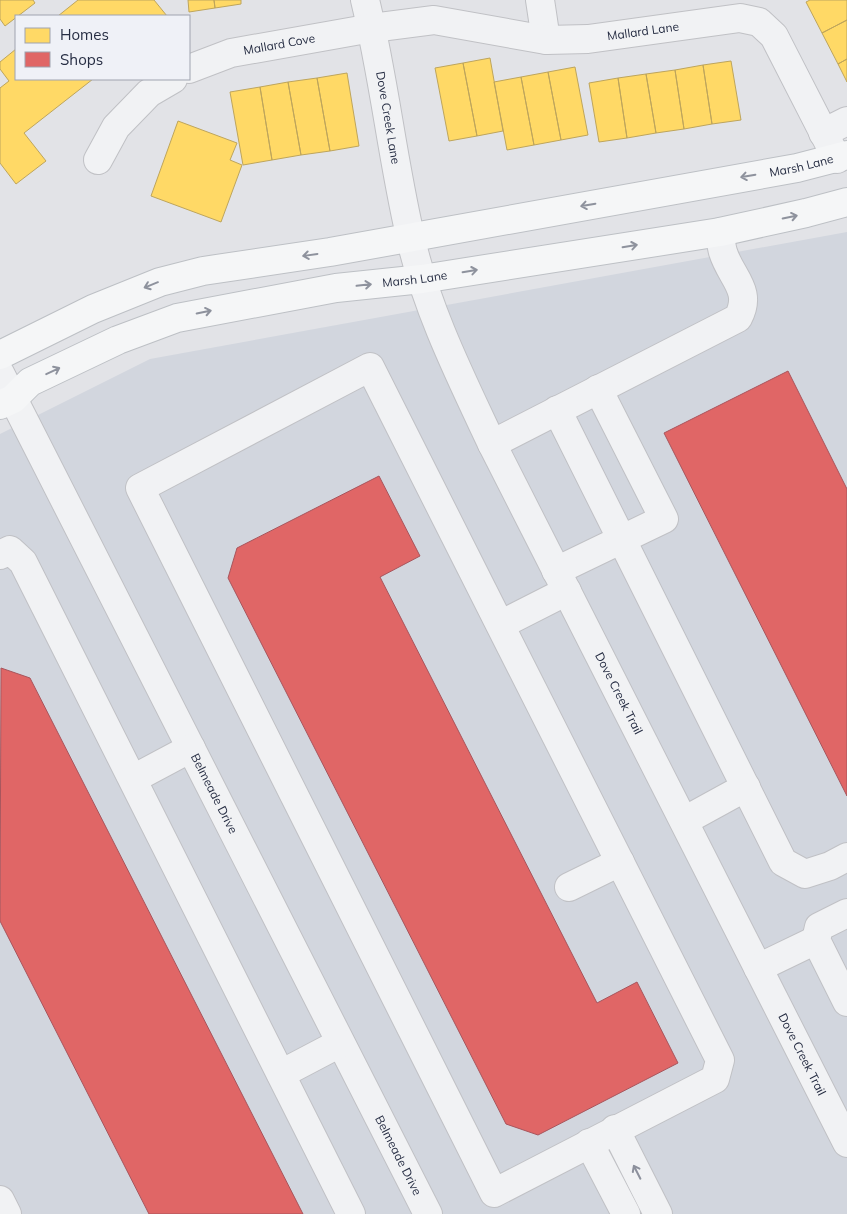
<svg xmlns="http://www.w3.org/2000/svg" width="847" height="1214" viewBox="0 0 847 1214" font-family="Mulish,sans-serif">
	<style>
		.built { fill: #d2d6de }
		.homes { fill: #ffd966; stroke: #bea55c }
		.shops { fill: #e06666; stroke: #a8555c }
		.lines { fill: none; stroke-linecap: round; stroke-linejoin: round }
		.minor-casing { stroke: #c0c1c5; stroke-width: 30 }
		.major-casing { stroke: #bdc0c5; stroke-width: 30 }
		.minor { stroke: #f1f2f4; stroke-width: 28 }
		.major { stroke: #f5f6f7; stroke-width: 28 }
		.oneway { stroke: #8e929d }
		.oneway2 { stroke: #8c909c }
		.labels { text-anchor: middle; stroke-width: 5; stroke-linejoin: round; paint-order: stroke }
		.street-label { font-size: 12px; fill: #262d43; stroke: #eff1f7 }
	</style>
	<rect width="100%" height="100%" fill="#e2e3e7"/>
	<path class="built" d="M847,232V1214H0V434L150,359Z"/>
	<path class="homes" d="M0,0H33L35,3L5,26L0,19Z
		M78,0H154L167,16H58Z
		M188,0H214L215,8L189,12Z
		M214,0H241V4L215,8Z
		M810,0H847V20L822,33L806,2Z
		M847,20V59L838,64L822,33Z
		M16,49V79H93L24,133L46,161L16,184L0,163V88L9,81L0,69V62Z
		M490,58L503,131L477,136L463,63Z
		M847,59V82L838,64Z
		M731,61L741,120L712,124L703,65Z
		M463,63L477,136L449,141L435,68Z
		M703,65L712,124L684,129L675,70Z
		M575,67L588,135L561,140L548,72Z
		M675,70L684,129L656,133L646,74Z
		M548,72L561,140L534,145L521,77Z
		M347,73L359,146L330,151L317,78Z
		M646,74L656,133L627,138L618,78Z
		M521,77L534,145L507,150L494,82Z
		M317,78L330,151L301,155L288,82Z
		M618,78L627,138L599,142L589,83Z
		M288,82L301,155L272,160L260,87Z
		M260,87L272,160L243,165L230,92Z
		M178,121L237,143L230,160L242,165L221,222L151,196Z"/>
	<path class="shops" d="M788,371L847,489V796L664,433Z
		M379,476L420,556L380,577L597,1003L637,982L678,1063L538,1135L506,1124L228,578L237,548Z
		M1,668L30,678L303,1214H149L0,921Z"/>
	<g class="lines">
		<defs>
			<g id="minor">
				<path id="s1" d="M365,0C384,78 392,157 410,235C425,306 461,378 492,444L847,1143"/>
				<path d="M540,0L546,40"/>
				<path id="s2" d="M189,69L231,53L372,28L434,20L546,40L588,39L740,18L759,22L774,36L837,159"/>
				<path d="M823,133L847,121"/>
				<path d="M98,160L116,127L149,93L173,79"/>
				<path id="s3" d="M0,373L428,1214"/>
				<path d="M557,410L783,862L805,874L830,866L847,857"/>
				<path d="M492,444L738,318C753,290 731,278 723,252C721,246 721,238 720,232"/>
				<path d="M0,555L10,550L23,562L351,1214"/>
				<path d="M556,571L664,519L598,389"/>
				<path d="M500,625L370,367L140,488L494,1193L715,1079L720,1060L500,625L567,591"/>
				<path d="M133,779L191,748"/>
				<path d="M684,821L746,787"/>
				<path d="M569,887L620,862"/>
				<path d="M847,913L819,927L816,940L847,1002"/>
				<path d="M758,968L816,940"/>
				<path d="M281,1074L340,1043"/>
				<path d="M615,1129L658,1214"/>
				<path d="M589,1143L626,1214"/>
				<path d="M0,1200L7,1214"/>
			</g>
			<g id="major">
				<path id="s4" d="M0,355L93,309L160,282L203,271L330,252L797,168L847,155"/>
				<path id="s5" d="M0,405L13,399L30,382L118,340L177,318L336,288L422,279L720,232L806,213L847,202"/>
			</g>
		</defs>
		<use href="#minor" class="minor-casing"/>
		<use href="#major" class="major-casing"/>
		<use href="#minor" class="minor"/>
		<use href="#major" class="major"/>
	</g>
	<defs><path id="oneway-shaft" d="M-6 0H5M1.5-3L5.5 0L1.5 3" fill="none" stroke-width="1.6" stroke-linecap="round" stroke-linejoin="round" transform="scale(1.25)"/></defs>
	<g class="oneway">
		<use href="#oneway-shaft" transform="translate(748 176) rotate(170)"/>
		<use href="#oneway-shaft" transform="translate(588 205) rotate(170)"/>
		<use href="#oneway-shaft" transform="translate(790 217) rotate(-12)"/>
		<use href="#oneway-shaft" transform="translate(630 246) rotate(-9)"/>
		<use href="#oneway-shaft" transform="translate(310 255) rotate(172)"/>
		<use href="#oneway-shaft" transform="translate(470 271) rotate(-9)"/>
		<use href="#oneway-shaft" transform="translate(151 285) rotate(158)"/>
		<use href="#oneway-shaft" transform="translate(364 285) rotate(-6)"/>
		<use href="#oneway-shaft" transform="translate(204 312) rotate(-12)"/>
		<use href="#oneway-shaft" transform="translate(53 371) rotate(-25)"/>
	</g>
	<use class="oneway2" href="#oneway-shaft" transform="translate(637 1172) rotate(-117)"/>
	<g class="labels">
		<g class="street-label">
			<text dy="4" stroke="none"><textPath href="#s2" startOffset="462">Mallard Lane</textPath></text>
			<text dy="4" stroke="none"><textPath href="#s2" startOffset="94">Mallard Cove</textPath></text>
			<text dy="4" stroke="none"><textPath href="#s1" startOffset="120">Dove Creek Lane</textPath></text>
			<text dy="4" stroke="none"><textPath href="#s4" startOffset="828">Marsh Lane</textPath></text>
			<text dy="4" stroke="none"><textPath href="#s5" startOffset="440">Marsh Lane</textPath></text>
			<text dy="4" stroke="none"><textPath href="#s1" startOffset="744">Dove Creek Trail</textPath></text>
			<text dy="4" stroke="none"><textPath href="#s3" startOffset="472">Belmeade Drive</textPath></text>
			<text dy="4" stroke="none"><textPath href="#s1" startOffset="1149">Dove Creek Trail</textPath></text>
			<text dy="4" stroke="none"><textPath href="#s3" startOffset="878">Belmeade Drive</textPath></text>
		</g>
	</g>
	<rect x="15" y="15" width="175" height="65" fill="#eff1f7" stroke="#9fa3af"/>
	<rect x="25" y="28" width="25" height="15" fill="#ffd966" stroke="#9fa3af"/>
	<text x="60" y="40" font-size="15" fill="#262d43">Homes</text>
	<rect x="25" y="52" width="25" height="15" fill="#e06666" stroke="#9fa3af"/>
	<text x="60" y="65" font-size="15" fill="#262d43">Shops</text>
</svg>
